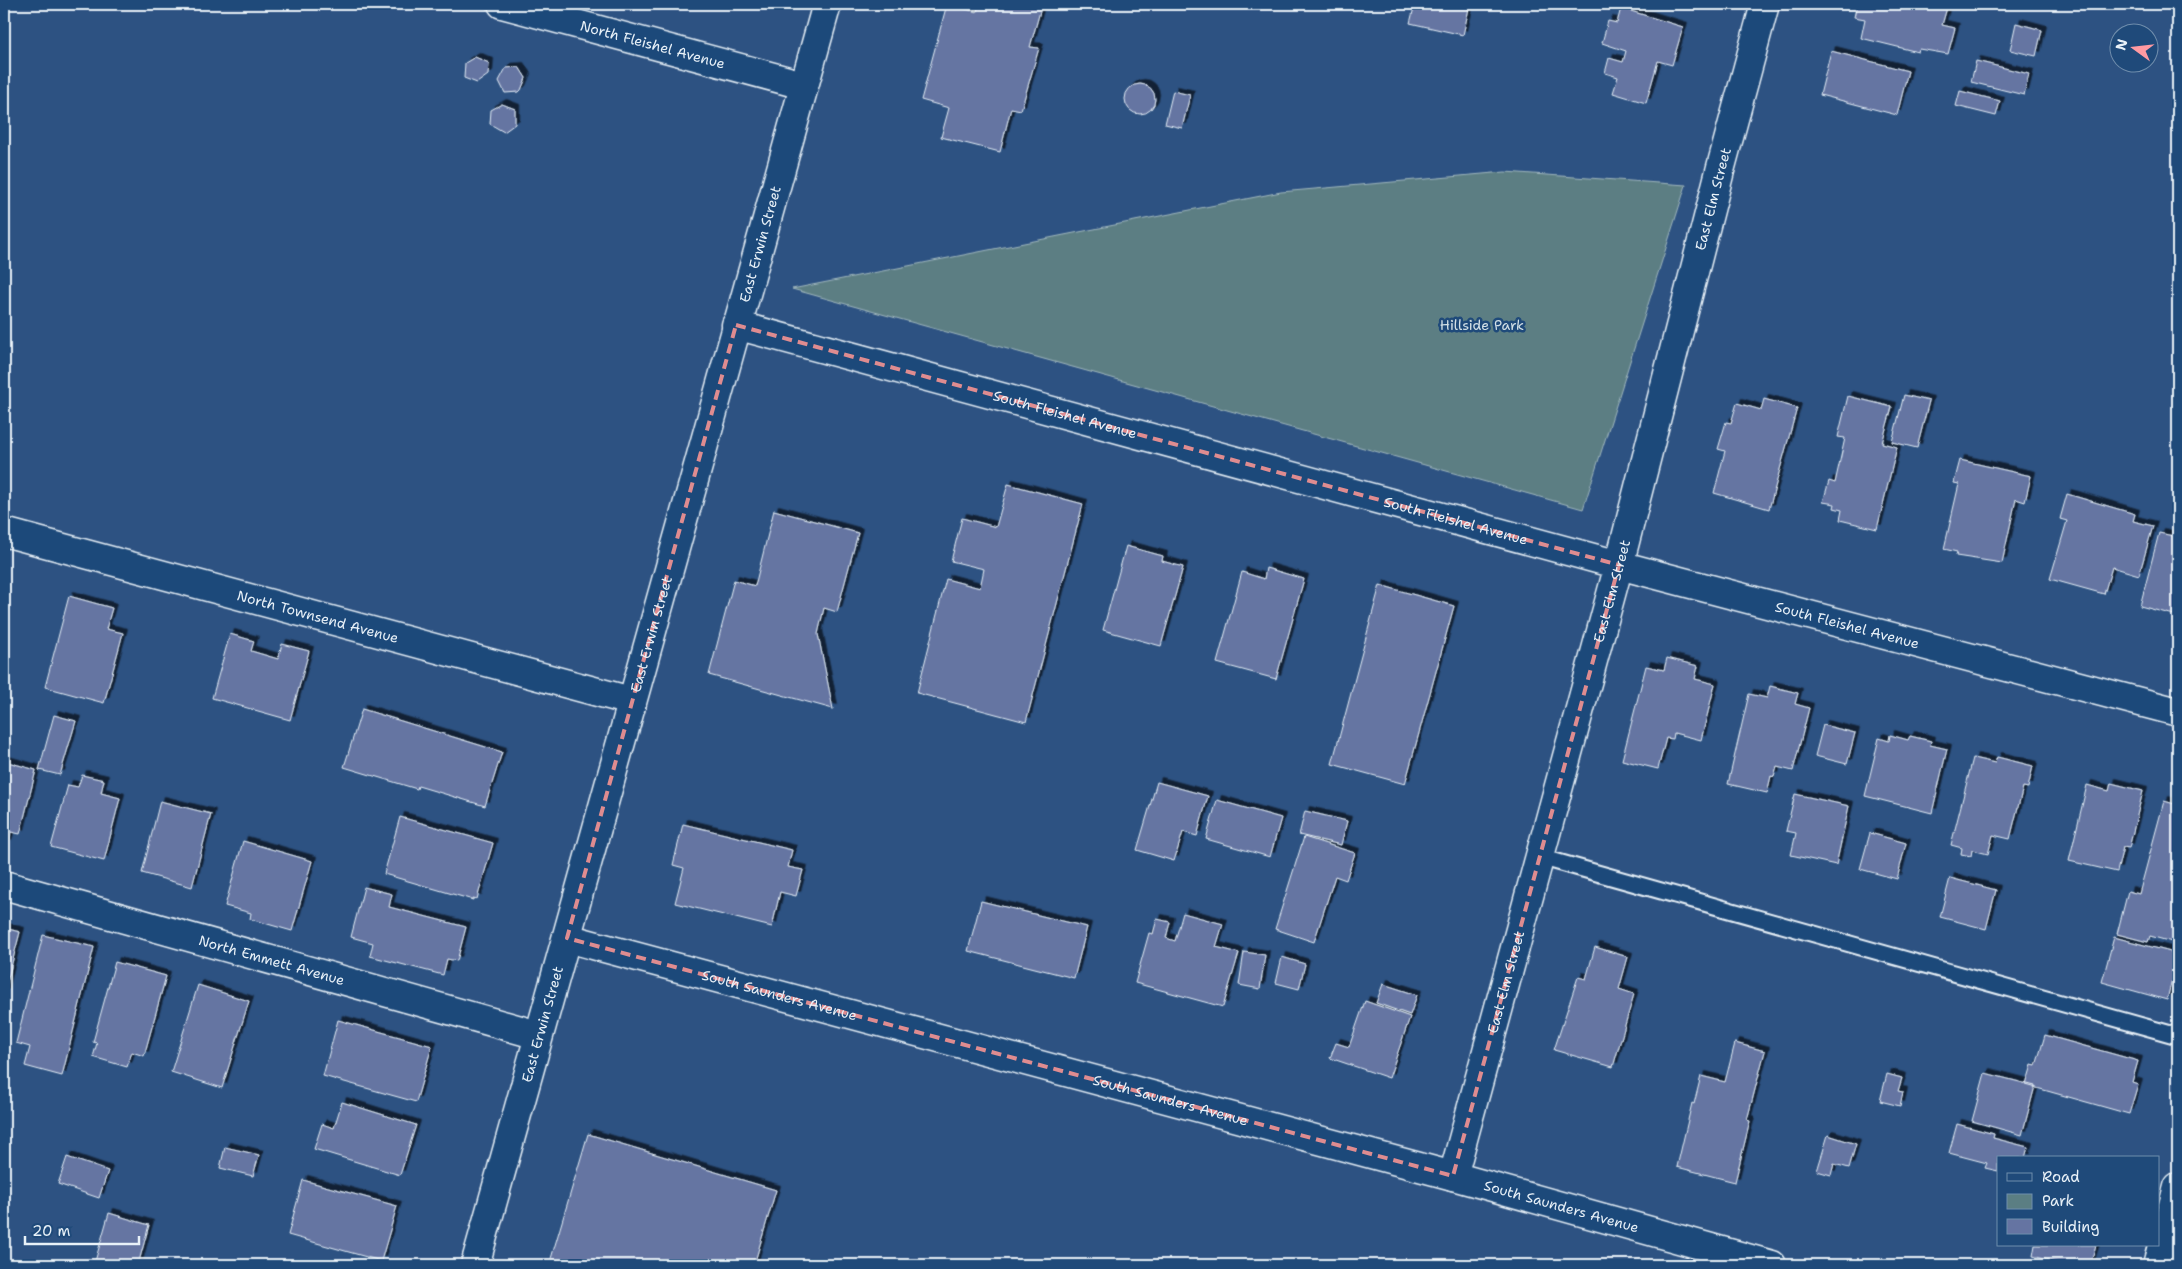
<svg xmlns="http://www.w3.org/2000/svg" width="2182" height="1269" viewBox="0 0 2182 1269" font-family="'Shantell Sans',sans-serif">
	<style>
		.green { fill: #5b7e83; stroke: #a2b8be }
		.building { fill: #6574a2; stroke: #e8f1f8; filter: url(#shadow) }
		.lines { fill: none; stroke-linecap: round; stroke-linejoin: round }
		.lane-casing { stroke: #e8f1f8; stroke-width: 19 }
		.street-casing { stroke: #e8f1f8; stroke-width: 31 }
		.secondary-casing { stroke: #e8f1f8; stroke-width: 31 }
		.lane { stroke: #1f4a7a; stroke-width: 15 }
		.street { stroke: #1f4a7a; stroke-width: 28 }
		.secondary { stroke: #1f4a7a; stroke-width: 28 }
		.marked { fill: none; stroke: #df8c90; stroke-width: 4; stroke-dasharray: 10 6; stroke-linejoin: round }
		.labels { text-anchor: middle; stroke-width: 5; stroke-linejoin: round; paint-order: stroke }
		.street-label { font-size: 14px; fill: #e8f1f8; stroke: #1f4a7a }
		.park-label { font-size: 14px; fill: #d3e0e6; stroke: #1f4a7a }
	</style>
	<defs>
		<filter id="shadow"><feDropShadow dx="4.5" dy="-4.5" stdDeviation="0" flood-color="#0009"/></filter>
	</defs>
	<rect width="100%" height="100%" fill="#2d5282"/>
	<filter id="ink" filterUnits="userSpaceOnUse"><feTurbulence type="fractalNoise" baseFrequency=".02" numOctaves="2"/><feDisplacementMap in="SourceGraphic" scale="10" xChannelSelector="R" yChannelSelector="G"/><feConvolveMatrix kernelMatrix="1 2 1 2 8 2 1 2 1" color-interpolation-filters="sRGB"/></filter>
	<g filter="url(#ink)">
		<path class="green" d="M1505,172L1686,185L1583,509L792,289L1281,192Z"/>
		<path class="building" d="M947,4L977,12L979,4H1042L1030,47L1039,48L1021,110L1011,108L1000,152L941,137L949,108L921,100Z
			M1415,4H1470L1463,35L1410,23Z
			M1857,4H1948L1942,25L1955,28L1948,54L1919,49L1918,52L1861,38L1865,19L1854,17Z
			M1621,8L1683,27L1672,65L1658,61L1646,103L1613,93L1618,77L1605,73L1609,58L1623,62L1626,51L1602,43L1608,21L1617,23Z
			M2016,23L2042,30L2036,56L2010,50Z
			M1831,51L1908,71L1897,115L1820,95Z
			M475,57L489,63L488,75L477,83L464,78L465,63Z
			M1976,61L2029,74L2024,95L1971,82Z
			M519,67L526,78L521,90L519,92L505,93L499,81L506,68Z
			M1125 99a15 15 0 1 1 30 0a15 15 0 1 1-30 0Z
			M1173,91L1190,95L1182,128L1165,124Z
			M1960,91L2000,101L1996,116L1956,106Z
			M502,104L515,109V124L504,132L490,124L491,110Z
			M1904,395L1929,401L1917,448L1892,442Z
			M1848,396L1892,407L1882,443L1897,447L1877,529L1840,520L1842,510L1834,508L1835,504L1823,502L1829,481L1835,483L1845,438L1838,437Z
			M1764,399L1797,408L1769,509L1714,493L1725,451L1718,449L1726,422L1731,423L1737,403L1761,410Z
			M1960,460L2031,476L2025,502L2016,499L2002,563L1956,556L1957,552L1944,549L1959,484L1954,483Z
			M1008,484L1083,504L1026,722L917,693L946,579L980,588L984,569L951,561L962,518L996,527Z
			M2067,494L2135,514L2133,521L2153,526L2139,575L2112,567L2104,594L2050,579L2067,521L2060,519Z
			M774,510L858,533L837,612L824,608L818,634L833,709L709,675L734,580L755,586Z
			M2159,533L2178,537V616L2140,606Z
			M1126,546L1163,556L1162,561L1183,567L1161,646L1103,630Z
			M1266,568L1304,579L1276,679L1217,663L1242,572L1264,579Z
			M1380,585L1454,606L1405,784L1332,764Z
			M69,596L112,608L106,629L123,633L104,703L45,687Z
			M230,634L254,641L251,651L278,659L282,644L309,651L290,720L212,698Z
			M1667,658L1698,666L1695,679L1715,684L1701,740L1674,733L1673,739L1666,738L1658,769L1622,760L1646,666L1664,670Z
			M1770,686L1798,693L1795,704L1809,708L1793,771L1777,767L1774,777L1771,776L1767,793L1728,784L1749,694L1767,698Z
			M362,709L502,752L485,806L418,786L417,789L344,767Z
			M54,715L76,721L60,775L39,770Z
			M1823,725L1855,733L1847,764L1815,756Z
			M1890,735L1908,740L1910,736L1931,741L1930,745L1947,749L1932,813L1865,796L1879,738L1889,741Z
			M1997,757L2033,766L2028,788L2023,787L2010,839L1993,835L1988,854L1972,850L1971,856L1961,854L1962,848L1951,845L1973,758L1995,763Z
			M4,761L36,770L20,834L11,832L7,844L4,843Z
			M82,775L104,780L101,793L120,798L104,861L51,847L68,785L78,787Z
			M1157,782L1208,796L1197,836L1183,832L1174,861L1137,850Z
			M2111,783L2143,791L2129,848L2123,847L2117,872L2069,861L2087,785L2109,791Z
			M1795,794L1849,806L1836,865L1791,855L1796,833L1786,831Z
			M1217,800L1281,818L1270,857L1206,839Z
			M160,801L211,814L192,887L142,873Z
			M2164,801L2178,805V920L2172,942L2150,936L2148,942L2117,934L2128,891L2139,894Z
			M1305,811L1347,821L1341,845L1299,835Z
			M400,817L493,843L477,899L473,898V900L384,874Z
			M683,824L792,850L788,867L803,870L796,896L780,892L772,927L675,903L684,868L673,865Z
			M1870,833L1906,843L1897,879L1860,869Z
			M1304,837L1355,853L1346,880L1335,876L1314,942L1275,929Z
			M243,841L312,861L292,931L250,919L251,913L225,906Z
			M1950,878L1996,890L1986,929L1940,917Z
			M364,887L392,894L389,907L466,927L457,961L447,959L443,975L370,956L373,943L351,937Z
			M981,901L1087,927L1074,978L968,951Z
			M1183,913L1223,924L1216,947L1239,953L1223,1007L1135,983L1149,933L1153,934L1157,919L1170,922L1166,938L1175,941Z
			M4,928L20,932L4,994Z
			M43,935L94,947L62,1076L25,1066L30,1047L16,1043Z
			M2114,937L2178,954L2167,1000L2102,982Z
			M1595,947L1628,957L1619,989L1634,994L1613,1067L1554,1050L1578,977L1586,979Z
			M1244,952L1265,955L1260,989L1239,985Z
			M1282,957L1305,964L1299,989L1276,983Z
			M115,962L166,976L144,1056L132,1052L127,1067L93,1057L97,1043L93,1042Z
			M1383,984L1417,995L1410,1015L1376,1003Z
			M198,985L249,1001L222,1088L171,1072Z
			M1365,1001L1410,1017L1389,1078L1330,1058L1336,1043L1349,1047Z
			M338,1020L432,1046L416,1102L323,1076Z
			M2045,1035L2138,1061L2132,1082L2138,1084L2129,1114L2026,1085L2032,1065L2036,1066Z
			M1735,1043L1765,1051L1747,1120L1750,1121L1735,1182L1677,1167L1692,1103L1694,1104L1701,1076L1725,1082Z
			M1985,1073L2035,1086L2022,1135L1972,1121Z
			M1887,1074L1902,1078L1898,1091L1903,1092L1900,1106L1880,1101Z
			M342,1102L416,1125L400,1175L314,1149L322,1124L334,1128Z
			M1957,1124L1994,1134L1993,1138L2028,1147L2025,1158H1998V1171L1985,1168L1987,1163L1949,1153Z
			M588,1134L776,1190L754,1265H562L550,1262Z
			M1828,1135L1856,1144L1849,1168L1834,1164L1831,1175L1817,1171Z
			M225,1147L259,1155L253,1176L220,1168Z
			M67,1157L108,1171L99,1198L58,1184Z
			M303,1180L397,1206L381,1261L288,1235Z
			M109,1213L149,1225L138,1265H94Z
			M2035,1245H2096L2090,1265H2067L2033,1256Z"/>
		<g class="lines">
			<defs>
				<path id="lane" d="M1540,857L2178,1036"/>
				<g id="street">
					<path id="s1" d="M502,4L803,85"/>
					<path id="s2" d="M736,325L1619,565L2178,712"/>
					<path id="s3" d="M4,532L631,701"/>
					<path id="s4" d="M4,885L538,1035"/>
					<path id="s5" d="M567,938L1453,1176L1772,1265"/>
					<path id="s6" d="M1453,1176L1619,565L1721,167L1765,4"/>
					<path d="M2157,1265L2178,1187"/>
				</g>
				<g id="secondary">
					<path id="s7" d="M475,1265L827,4"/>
				</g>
			</defs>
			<use href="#lane" class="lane-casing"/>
			<use href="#street" class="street-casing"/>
			<use href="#secondary" class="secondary-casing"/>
			<use href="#lane" class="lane"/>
			<use href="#street" class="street"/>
			<use href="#secondary" class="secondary"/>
		</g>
	</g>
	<path class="marked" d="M736,325L1619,565L1453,1176L567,938Z"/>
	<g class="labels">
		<g class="street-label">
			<text dy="5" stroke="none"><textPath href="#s1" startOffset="156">North Fleishel Avenue</textPath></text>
			<text dy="5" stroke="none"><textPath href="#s6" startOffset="1011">East Elm Street</textPath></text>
			<text dy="5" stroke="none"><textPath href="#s7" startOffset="1060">East Erwin Street</textPath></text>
			<text dy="5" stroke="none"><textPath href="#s2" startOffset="341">South Fleishel Avenue</textPath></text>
			<text dy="5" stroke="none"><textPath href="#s2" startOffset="746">South Fleishel Avenue</textPath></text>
			<text dy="5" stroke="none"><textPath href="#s6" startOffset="606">East Elm Street</textPath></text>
			<text dy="5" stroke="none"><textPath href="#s3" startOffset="325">North Townsend Avenue</textPath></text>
			<text dy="5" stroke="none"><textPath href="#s2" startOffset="1151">South Fleishel Avenue</textPath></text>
			<text dy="5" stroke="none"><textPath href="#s7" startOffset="655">East Erwin Street</textPath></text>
			<text dy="5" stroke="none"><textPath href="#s4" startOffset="278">North Emmett Avenue</textPath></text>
			<text dy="5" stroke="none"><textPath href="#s6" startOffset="201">East Elm Street</textPath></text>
			<text dy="5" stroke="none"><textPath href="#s5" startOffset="220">South Saunders Avenue</textPath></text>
			<text dy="5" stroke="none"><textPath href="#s7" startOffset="250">East Erwin Street</textPath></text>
			<text dy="5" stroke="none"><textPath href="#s5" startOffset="625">South Saunders Avenue</textPath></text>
			<text dy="5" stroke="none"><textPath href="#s5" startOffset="1030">South Saunders Avenue</textPath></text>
		</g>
		<g class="park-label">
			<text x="1482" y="330">Hillside Park</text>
		</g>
	</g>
	<rect width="2182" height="1269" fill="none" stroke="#1f4a7a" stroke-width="20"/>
	<rect x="10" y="10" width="2162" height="1249" fill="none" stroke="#e8f1f8" stroke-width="2" filter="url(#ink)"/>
	<rect x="1997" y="1156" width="162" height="90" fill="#1f4a7a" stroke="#6f8dac"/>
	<rect x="2007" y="1173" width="25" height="8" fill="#1f4a7a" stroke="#6f8dac"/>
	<text x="2042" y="1182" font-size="15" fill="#e8f1f8">Road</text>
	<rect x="2007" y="1194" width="25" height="15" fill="#5b7e83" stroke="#6f8dac"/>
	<text x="2042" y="1206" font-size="15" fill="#e8f1f8">Park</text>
	<rect x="2007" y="1219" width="25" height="15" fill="#6574a2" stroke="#6f8dac"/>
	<text x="2042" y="1232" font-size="15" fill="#e8f1f8">Building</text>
	<g transform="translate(2134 48) rotate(285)"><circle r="24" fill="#1f4a7a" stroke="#6f8dac"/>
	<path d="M0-4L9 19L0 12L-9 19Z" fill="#ff9aa2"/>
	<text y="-8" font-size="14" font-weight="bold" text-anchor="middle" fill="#e8f1f8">N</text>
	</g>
	<path d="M25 1236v8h114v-8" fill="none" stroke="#e8f1f8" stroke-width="2.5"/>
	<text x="32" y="1236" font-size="15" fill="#e8f1f8" stroke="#1f4a7a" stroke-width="4" paint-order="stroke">20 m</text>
</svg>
